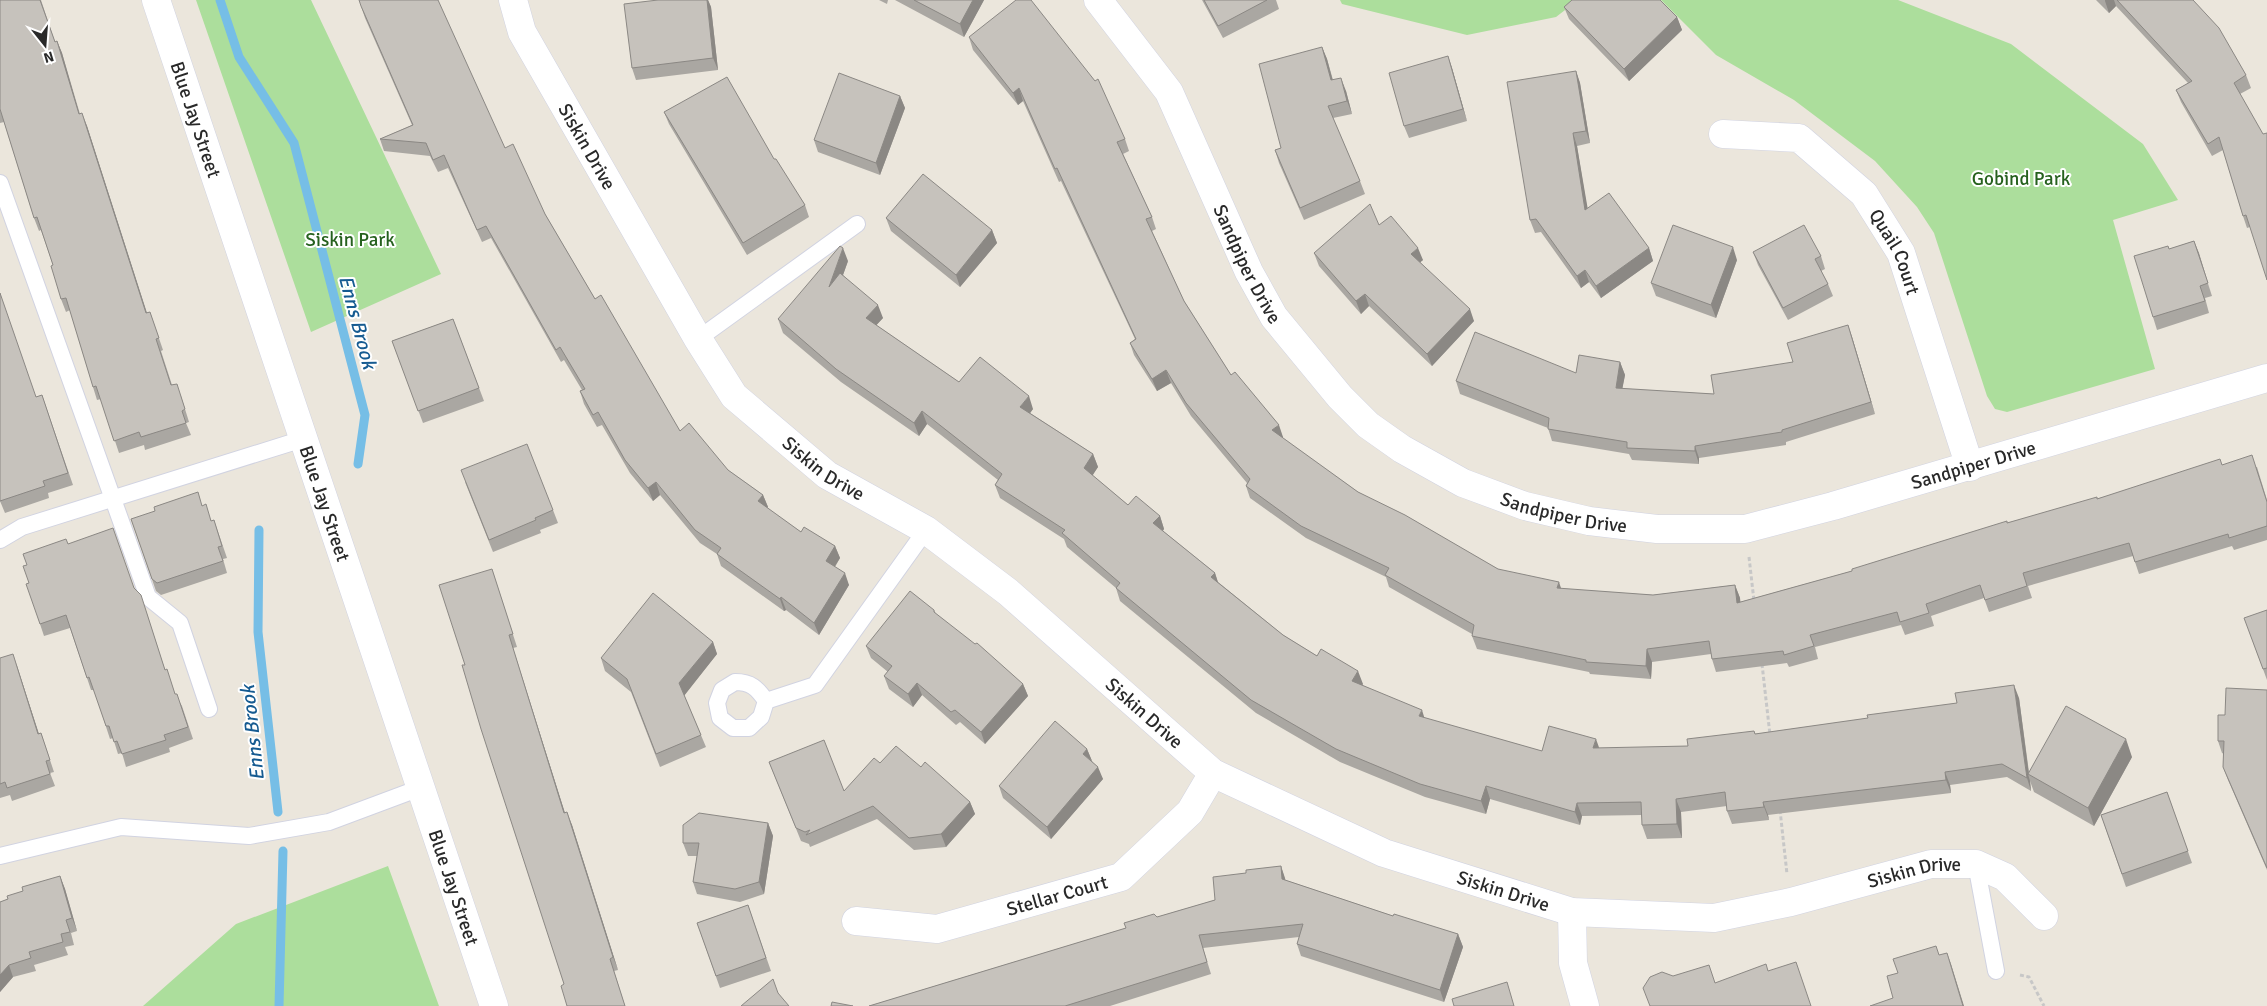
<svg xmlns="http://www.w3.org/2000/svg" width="2267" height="1006" viewBox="0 0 2267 1006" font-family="Signika,sans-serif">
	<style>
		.green { fill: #acde9c }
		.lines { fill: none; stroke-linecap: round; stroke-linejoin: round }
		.stream { stroke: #76bee6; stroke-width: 9 }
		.service-casing { stroke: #d1d3e1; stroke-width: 18 }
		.minor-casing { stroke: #d1d3e1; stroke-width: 29 }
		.tertiary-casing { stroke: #d1d3e1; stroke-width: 29 }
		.path { stroke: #c7c7c7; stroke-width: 3; stroke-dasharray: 4 2.5; stroke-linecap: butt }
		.service { stroke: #fff; stroke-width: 16 }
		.minor { stroke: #fff; stroke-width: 28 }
		.tertiary { stroke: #fff; stroke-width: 28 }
		.wall { fill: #aaa7a2 }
		.shaded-wall { fill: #8b8884 }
		.building { fill: #c6c2bc; stroke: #8b8884 }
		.labels { text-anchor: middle; stroke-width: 4; stroke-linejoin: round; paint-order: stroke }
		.street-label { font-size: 19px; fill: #292929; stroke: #fff }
		.park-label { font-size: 19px; fill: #26611e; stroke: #fff }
		.water-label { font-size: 20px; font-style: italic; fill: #165b91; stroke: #fff }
	</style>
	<rect width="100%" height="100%" fill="#ebe6dc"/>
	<path class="green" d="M196,0H311L441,274L311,332Z
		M1340,0H1578L1556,17L1467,35L1342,4Z
		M1661,0H1898L2011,44L2143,144L2178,200L2113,220L2155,369L2007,412L1995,409L1987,396L1934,233L1917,207L1875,161L1794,100L1716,55Z
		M388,866L439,1006H143L236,924Z"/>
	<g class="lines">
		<path class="stream" d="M220,0L239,57L294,143L365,415L358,464
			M259,530L258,632L278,812
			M279,1006L283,851"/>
		<defs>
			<path id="service" d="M0,183L148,597L180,623L209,709
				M698,339L857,224
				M0,540L22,527L303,439
				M735,682C751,682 757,688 766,701L761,717L749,728H733L720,718L717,703L722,690Z
				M766,701L815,685L926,530
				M0,856L121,827L249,836L329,822L420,788
				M1976,864L1996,971"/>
			<g id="minor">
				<path id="s1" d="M513,0L522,32L698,339L734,396L827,475L926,530L1008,592L1213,773L1384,853L1572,912L1714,918L1791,902L1931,864H1976L2005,877L2044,916"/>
				<path id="s2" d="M1723,134L1799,138L1864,194L1901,253L1970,467"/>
				<path d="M1572,912L1573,963L1585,1006"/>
				<path id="s3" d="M856,921L937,929L1121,877L1190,812L1213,773"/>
			</g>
			<g id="tertiary">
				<path id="s4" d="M156,0L494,1006"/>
				<path id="s5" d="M1098,0L1169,92L1249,272L1274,317L1340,397L1368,425L1402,449L1463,483L1525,506L1589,521L1657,529H1745L1833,506L2267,378"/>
			</g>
		</defs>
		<use href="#service" class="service-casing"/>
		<use href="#minor" class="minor-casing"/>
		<use href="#tertiary" class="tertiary-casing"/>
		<path class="path" d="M1749,557L1754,601
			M1762,664L1770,735
			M1780,810L1787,874
			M2020,975L2029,977L2044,1006"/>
		<use href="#service" class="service"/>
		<use href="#minor" class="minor"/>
		<use href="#tertiary" class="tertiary"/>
	</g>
	<path class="wall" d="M0,0H41L55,42L57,41L62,53L80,114L87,126L147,313L150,312L163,350L161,351L172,385L181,396L189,422L186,423L191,435L145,450L144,445L119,453L101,399L97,400L93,387L70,310L66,312L61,299L53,265L41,230L39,231L34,218L4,122L0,123Z
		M658,0H708L711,7L718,70L636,80L632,68Z
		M879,0H888L887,4Z
		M895,0H984L964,37Z
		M1202,0H1276L1279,9L1223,38Z
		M2096,0H2193L2246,75L2251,88L2240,94L2250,227L2247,228L2243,216L2223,150L2212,156L2181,102L2176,90L2188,83L2116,6L2109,13Z
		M361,6L505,148L545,214L595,299L680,431L728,470L763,495L768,507L767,508L801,532L835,546L840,558L835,567L849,585L819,635L786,610L784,611L721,566L717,554L700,543L660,495L653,501L630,473L602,425L597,427L584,404L580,391L582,390L564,360L561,362L491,238L482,242L448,168L438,172L430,156L384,151L380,139L412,125L365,18Z
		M1564,7L1677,17L1682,30L1629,81L1569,19Z
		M969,37L1125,139L1129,151L1123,154L1152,217L1156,229L1152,231L1184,301L1231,375L1283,437L1282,438L1358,492L1498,569L1561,589L1653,595L1735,585L1740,598V602L1852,571L2007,523L2222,465L2257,467L2267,500V540L2234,550L2232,546L2139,574L2133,556L2028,586L2032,598L1989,612L1984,598L1931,616L1934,626L1905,635L1901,625L1815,647L1818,659L1789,667L1787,663L1716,672L1712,659L1711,654L1652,662L1651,679L1590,674L1589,672L1477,649L1472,636V634L1389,587L1386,577L1306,538L1250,498L1246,486L1247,483L1191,416L1171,383L1157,391L1134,355L1130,343L1135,339L1061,181L1059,182L1023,101L1018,105L973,50Z
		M1322,47L1327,59L1333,80L1346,91L1352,114L1333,118L1360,181L1365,194L1304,220L1279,163L1275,150L1281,148Z
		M1448,56L1452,68L1467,121L1409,138L1404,126Z
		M1576,71L1580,83L1590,143L1577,146L1587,208L1649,248L1653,261L1601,298L1589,282L1581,288L1541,232L1535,233L1530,220Z
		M900,96L905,108L880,175L818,152L814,140Z
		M664,112L774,159L805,205L809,217L747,255L669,124Z
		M886,218L992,230L997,243L960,287L891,231Z
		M1379,225L1423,260L1420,262L1474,321L1432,366L1369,306L1361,314L1319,266L1314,253Z
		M2194,241L2212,296L2205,298L2209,313L2157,330L2153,317L2169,249Z
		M1753,252L1821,256L1825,269L1821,271L1828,284L1833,296L1788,320L1758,265Z
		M1737,260L1716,318L1656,296L1651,283Z
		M848,261L843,275L883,318L876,325L959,382L1033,409L1030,413L1093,454L1098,467L1092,475L1128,505L1160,516L1164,529L1163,531L1215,573L1218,582L1283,635L1363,684L1362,685L1424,718L1542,751L1688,746L1754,731L1755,734L2019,698L2029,772L2132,757L2094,826L2034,792L2030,781L2031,791L2007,777L1950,785L1951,793L1768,815L1769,820L1732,824L1727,811V806L1681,812L1682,838L1647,839L1642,825V815L1582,816L1580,825L1490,799L1486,814L1425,797L1340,762L1256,713L1120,601L1116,588L1067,547L1064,539L1000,498L995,485L998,480L927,424L919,436L841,382L783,333L778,319Z
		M453,319L484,401L423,423L392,341Z
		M1848,325L1852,337L1875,414L1786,442V445L1699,458V464L1632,460L1629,454L1552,441L1548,428L1460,394L1456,381L1576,373L1620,362L1625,375L1622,389L1714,394L1793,362Z
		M42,395L73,485L48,493L49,498L5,513L0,501L36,397Z
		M465,482L553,510L558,523L540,530L541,533L493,552Z
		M202,506L211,521L214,520L227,558L223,559L227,573L161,595L156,591L131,519Z
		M68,544L134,588L145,608L165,670L175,694L182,706L193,739L169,748L170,752L126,767L122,753L118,754L113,738L110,739L94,690H91L87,678L70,628L44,636L40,624L27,565Z
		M492,569L517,647L513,648L565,813L572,825L618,970L614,971L625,1006H567L564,984L465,665Z
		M934,610L936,614L1023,684L1028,696L985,744L960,722L956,725L922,695L913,707L889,689L884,676L888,672L871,658L866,646Z
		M2267,610V680L2249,631Z
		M713,642L717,654L684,695L706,747L660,767L631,692L605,671L601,658Z
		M0,658L17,666L39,734L41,733L54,772L50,773L55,786L12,801L10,795L0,798Z
		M2267,690V870L2228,780L2223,767L2224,754L2222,753L2218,741L2225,715Z
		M1087,749L1092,761L1103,779L1051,839L1003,798L999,786Z
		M769,762L844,791L880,763L921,767L970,802L975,814L946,847L914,850L877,819L810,847L809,844L801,841Z
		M2167,792L2192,863L2126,887L2101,815Z
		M768,823L773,836L764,894L740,902L697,894L693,882L697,856H688L683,843Z
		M1281,866L1285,880L1393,916L1458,934L1463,947L1444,1002L1301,956L1297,944L1299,937L1203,948L1211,974L1110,1006H869L1126,928L1157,917L1215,900L1246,873Z
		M60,876L65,889L77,931L71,933L74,945L65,947L68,955L34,965L36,971L13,977L0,992V902L8,899L23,891Z
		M748,905L771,971L720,988L697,923Z"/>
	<path class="shaded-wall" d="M707,0H708L711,7L718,70L713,58Z
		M973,0H984L964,37L960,24Z
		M2105,0H2114L2116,6L2109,13L2105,1Z
		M1677,17L1682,30L1629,81L1624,69Z
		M57,41L62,53L83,127L79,114Z
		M1322,47L1327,59L1336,93L1331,80Z
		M1448,56L1452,68L1467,121L1463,109Z
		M1576,71L1580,83L1590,143L1586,131Z
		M1341,78L1346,91L1352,114L1347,101Z
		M1019,88L1023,101L1018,105L1013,93Z
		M900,96L905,108L880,175L876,163Z
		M82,113L87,126L151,326L146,313Z
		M1573,133L1577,146L1590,222L1585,210Z
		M992,230L997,243L960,287L956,275Z
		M2194,241L2199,253L2212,296L2208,283Z
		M1733,247L1737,260L1716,318L1711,305Z
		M843,248L848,261L834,300L829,287Z
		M1418,248L1423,260L1416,266L1411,254Z
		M1649,248L1653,261L1601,298L1596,286Z
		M1585,270L1589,282L1581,288L1577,276Z
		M1365,294L1369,306L1361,314L1356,301Z
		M878,305L883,318L871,331L866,318Z
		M1470,309L1474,321L1432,366L1427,354Z
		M1848,325L1852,337L1875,414L1871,402Z
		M1620,362L1625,375L1620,401L1616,388Z
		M1166,370L1171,383L1157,391L1152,379Z
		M1029,396L1033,409L1025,420L1020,407Z
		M922,411L927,424L919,436L914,423Z
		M1279,425L1283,437L1277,442L1272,430Z
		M1695,446L1699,458V464L1695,451Z
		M1093,454L1098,467L1089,481L1084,468Z
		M656,482L660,495L653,501L648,488Z
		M763,495L768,507L763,514L758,501Z
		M1160,516L1164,529L1158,536L1153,523Z
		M835,546L840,558L830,574L826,561Z
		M845,573L849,585L819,635L814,623Z
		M1215,573L1219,586L1211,577Z
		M1559,582L1563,594L1557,588Z
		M1735,585L1740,598L1742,615L1737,603Z
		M781,597L786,610L784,611L780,599Z
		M509,635L513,648L569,826L564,813Z
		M713,642L717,654L684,696L679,683Z
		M1647,649L1652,662L1651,679L1646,666Z
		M13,654L17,666L43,747L38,734Z
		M1358,671L1363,684L1356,694L1352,681Z
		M917,683L922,695L913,707L908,694Z
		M1023,684L1028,696L985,744L981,732Z
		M2014,685L2019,698L2029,775L2028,774L2030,781L2031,791L2027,778Z
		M1422,710L1426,723L1419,716Z
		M1596,739L1601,753L1593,748Z
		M2126,739L2132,757L2094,826L2088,808Z
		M1087,749L1092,761L1083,754Z
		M1098,767L1103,779L1051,839L1047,827Z
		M1945,772L1950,785L1951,793L1946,780Z
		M1486,786L1490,799L1486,814L1481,801Z
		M1676,799L1681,812L1682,838L1677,824Z
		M970,802L975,814L946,847L941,834Z
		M1763,802L1768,815L1769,820L1764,807Z
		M1577,803L1582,816L1580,825L1575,812Z
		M567,812L572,825L618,970L613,957Z
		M768,823L773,836L764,894L759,882Z
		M1281,866L1285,878L1287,891L1282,879Z
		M60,876L65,889L77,931L72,918Z
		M1458,934L1463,947L1444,1002L1440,990Z
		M1947,953L1951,964L1964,1006H1963Z
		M9,965L13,977L0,992V975Z"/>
	<path class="building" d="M0,0H40L55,42L57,41L79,114L82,113L146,313L150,312L159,338L156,339L171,385L177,384L185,409L182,411L186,423L141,437L139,432L114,441L96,386L93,387L66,298L61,299L51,266L53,265L37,217L34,218L0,109Z
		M359,0H438L505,148L513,144L545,214L595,299L601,295L680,431L689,423L728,470L763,495L758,501L801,532L804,527L835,546L826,561L845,573L814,623L781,597L780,599L717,554L721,548L695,530L656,482L648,488L625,460L598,412L593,415L580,391L585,389L560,347L556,350L486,226L477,230L444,155L433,160L426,143L380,139L413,125L361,6Z
		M658,0H707L713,58L632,68L624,4Z
		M914,0H973L960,24Z
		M1016,0H1031L1095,81L1098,79L1125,139L1117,142L1152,217L1146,219L1184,301L1231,375L1235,372L1279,425L1272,430L1358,492L1405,515L1498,569L1559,582L1557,588L1653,595L1735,585L1737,603L1852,571V569L2007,521V523L2097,497V499L2220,459L2222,465L2252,455L2267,502V526L2229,538L2228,534L2135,562L2129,543L2023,573L2027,586L1985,600L1980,585L1926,604L1929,613L1900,622L1897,612L1810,635L1814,646L1784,655L1783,651L1712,659L1709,641L1647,649L1646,666L1586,662V660L1472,636L1474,625L1385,575L1389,568L1301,526L1246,486L1250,479L1186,403L1166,370L1152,379L1130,343L1136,339L1057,168L1055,169L1019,88L1013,93L969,37Z
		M1204,0H1267L1218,26Z
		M1572,0H1660L1677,17L1624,69L1564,7Z
		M2117,0H2193L2219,28L2246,75L2234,83L2263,134L2267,133V280L2246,215L2243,216L2219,137L2208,144L2176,90L2192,81Z
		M1322,47L1331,80L1341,78L1347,101L1328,106L1360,181L1300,208L1275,150L1281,148L1259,64Z
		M1448,56L1463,109L1404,126L1389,73Z
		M1576,71L1586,131L1573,133L1585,210L1609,193L1649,248L1596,286L1585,270L1577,276L1536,219L1530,220L1507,82Z
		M839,73L900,96L876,163L814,140Z
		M727,77L774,159H776L805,205L743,243L664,112Z
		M923,174L992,230L956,275L886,218Z
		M1370,204L1379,225L1391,216L1418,248L1411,254L1470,309L1427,354L1365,294L1356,301L1314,253Z
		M1673,225L1733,247L1711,305L1651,283Z
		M1804,225L1821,256L1815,259L1828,284L1783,308L1753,252Z
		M2194,241L2208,283L2200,286L2205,301L2153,317L2134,256L2168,246L2169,249Z
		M840,246L843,248L829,287L840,273L878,305L866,318L959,382L980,357L1029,396L1020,407L1093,454L1084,468L1128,505L1136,496L1160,516L1153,523L1215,573L1211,577L1283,635L1317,656L1321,649L1358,671L1352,681L1422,710L1419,716L1542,751L1549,726L1596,739L1593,748L1688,746L1687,739L1754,731L1755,734L1868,718L1867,715L1957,703L1955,693L2014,685L2027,778L2002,764L1945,772L1946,780L1763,802L1764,807L1727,811L1725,792L1676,799L1677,824L1642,825L1641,802L1577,803L1575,812L1486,786L1481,801L1420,784L1336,749L1251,700L1116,588L1120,583L1062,533L1065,530L995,485L1002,474L922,411L914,423L836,369L778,319Z
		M0,293L36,397L42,395L68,473L43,481L45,486L0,501Z
		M453,319L479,388L418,411L392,341Z
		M1848,325L1871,402L1782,430V432L1695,446V451L1627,448V442L1548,429L1549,418L1456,381L1475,332L1576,373L1579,355L1620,362L1616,388L1714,394L1711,375L1793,362L1787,343Z
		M527,444L553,510L535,518L536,520L489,540L461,470Z
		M198,492L202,506L206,504L211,521L214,520L222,546L218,547L223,561L157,583L152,579L131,519L155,511L154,507Z
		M113,528L134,588L141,595L165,670L167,669L175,694H177L188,727L164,735L166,740L122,754L117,741L114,742L109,726H106L89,677L87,678L66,615L40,624L26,584L29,583L23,566L27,565L23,554L66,539L68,544Z
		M492,569L513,634L509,635L564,813L567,812L613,957L610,959L625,1006H567L561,986L564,984L481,729L462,665H465L439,585Z
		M910,591L934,610V612L975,644L977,643L1023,684L981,732L955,710L951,712L917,683L908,694L884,676L892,666L866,646Z
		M653,593L713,642L679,683L701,735L656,754L627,679L601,658Z
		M2267,610V668L2263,669L2244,618Z
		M13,654L38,734L41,733L50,760L46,761L50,774L7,788L5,782L0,784V658Z
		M2226,688L2267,690V868L2223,767L2224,741H2218V715H2225Z
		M2066,706L2126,739L2088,808L2028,774Z
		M1055,721L1087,749L1083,754L1098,767L1047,827L999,786Z
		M824,740L844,791L874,758L880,763L896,746L921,767L925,762L970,802L941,834L909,838L873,806L806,835L810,830L805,832L796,828L769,762Z
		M2167,792L2188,851L2122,874L2101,815Z
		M699,813L768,823L759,882L735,889L693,882L699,843H683V825Z
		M1281,866L1282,879L1393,916L1394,914L1458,934L1440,990L1297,944L1303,924L1199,935L1207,962L1065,1006H869L1126,928L1124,923L1154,914L1157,917L1215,900L1213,877L1246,873V870Z
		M60,876L72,918L66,920L70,932L61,934L63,942L29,952L31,958L9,965L0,975V902L8,899L7,896L23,891L22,887Z
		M748,905L766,958L716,976L697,923Z
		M1936,946L1939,955L1947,953L1963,1006H1870L1893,998L1887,976L1898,973L1893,959Z
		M1796,962L1811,1006H1650L1643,988L1650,977L1662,972L1673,976L1709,965L1715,983L1766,964L1768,971Z
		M773,979L778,993L789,1006H741Z
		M1507,982L1514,1006H1454L1452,999Z
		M832,1002L853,1006H831Z"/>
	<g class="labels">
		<g class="street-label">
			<text dy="7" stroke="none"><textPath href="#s4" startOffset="126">Blue Jay Street</textPath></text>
			<text dy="7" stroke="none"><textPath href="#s1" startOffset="165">Siskin Drive</textPath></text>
			<text dy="7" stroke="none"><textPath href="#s2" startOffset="228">Quail Court</textPath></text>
			<text dy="7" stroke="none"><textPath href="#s5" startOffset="305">Sandpiper Drive</textPath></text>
			<text dy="7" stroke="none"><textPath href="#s5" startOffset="1145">Sandpiper Drive</textPath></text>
			<text dy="7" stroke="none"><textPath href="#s1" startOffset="570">Siskin Drive</textPath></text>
			<text dy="7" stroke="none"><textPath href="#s4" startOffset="531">Blue Jay Street</textPath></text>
			<text dy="7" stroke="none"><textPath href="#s5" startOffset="725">Sandpiper Drive</textPath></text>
			<text dy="7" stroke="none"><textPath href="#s1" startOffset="975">Siskin Drive</textPath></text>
			<text dy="7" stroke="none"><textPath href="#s1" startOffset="1800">Siskin Drive</textPath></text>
			<text dy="7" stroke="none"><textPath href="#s4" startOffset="936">Blue Jay Street</textPath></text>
			<text dy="7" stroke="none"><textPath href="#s1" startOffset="1380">Siskin Drive</textPath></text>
			<text dy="7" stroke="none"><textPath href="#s3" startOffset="206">Stellar Court</textPath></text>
		</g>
		<g class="park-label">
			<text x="2021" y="185">Gobind Park</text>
			<text x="350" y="246">Siskin Park</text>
		</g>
		<g class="water-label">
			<text transform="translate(358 322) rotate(75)" y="7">Enns Brook</text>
			<text transform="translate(252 733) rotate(-96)" y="7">Enns Brook</text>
		</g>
	</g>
	<g transform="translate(45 45) rotate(163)" stroke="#ffffff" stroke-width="4" paint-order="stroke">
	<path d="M0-4L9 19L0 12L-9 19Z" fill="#292929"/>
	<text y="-8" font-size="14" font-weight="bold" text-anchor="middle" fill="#292929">N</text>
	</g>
</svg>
